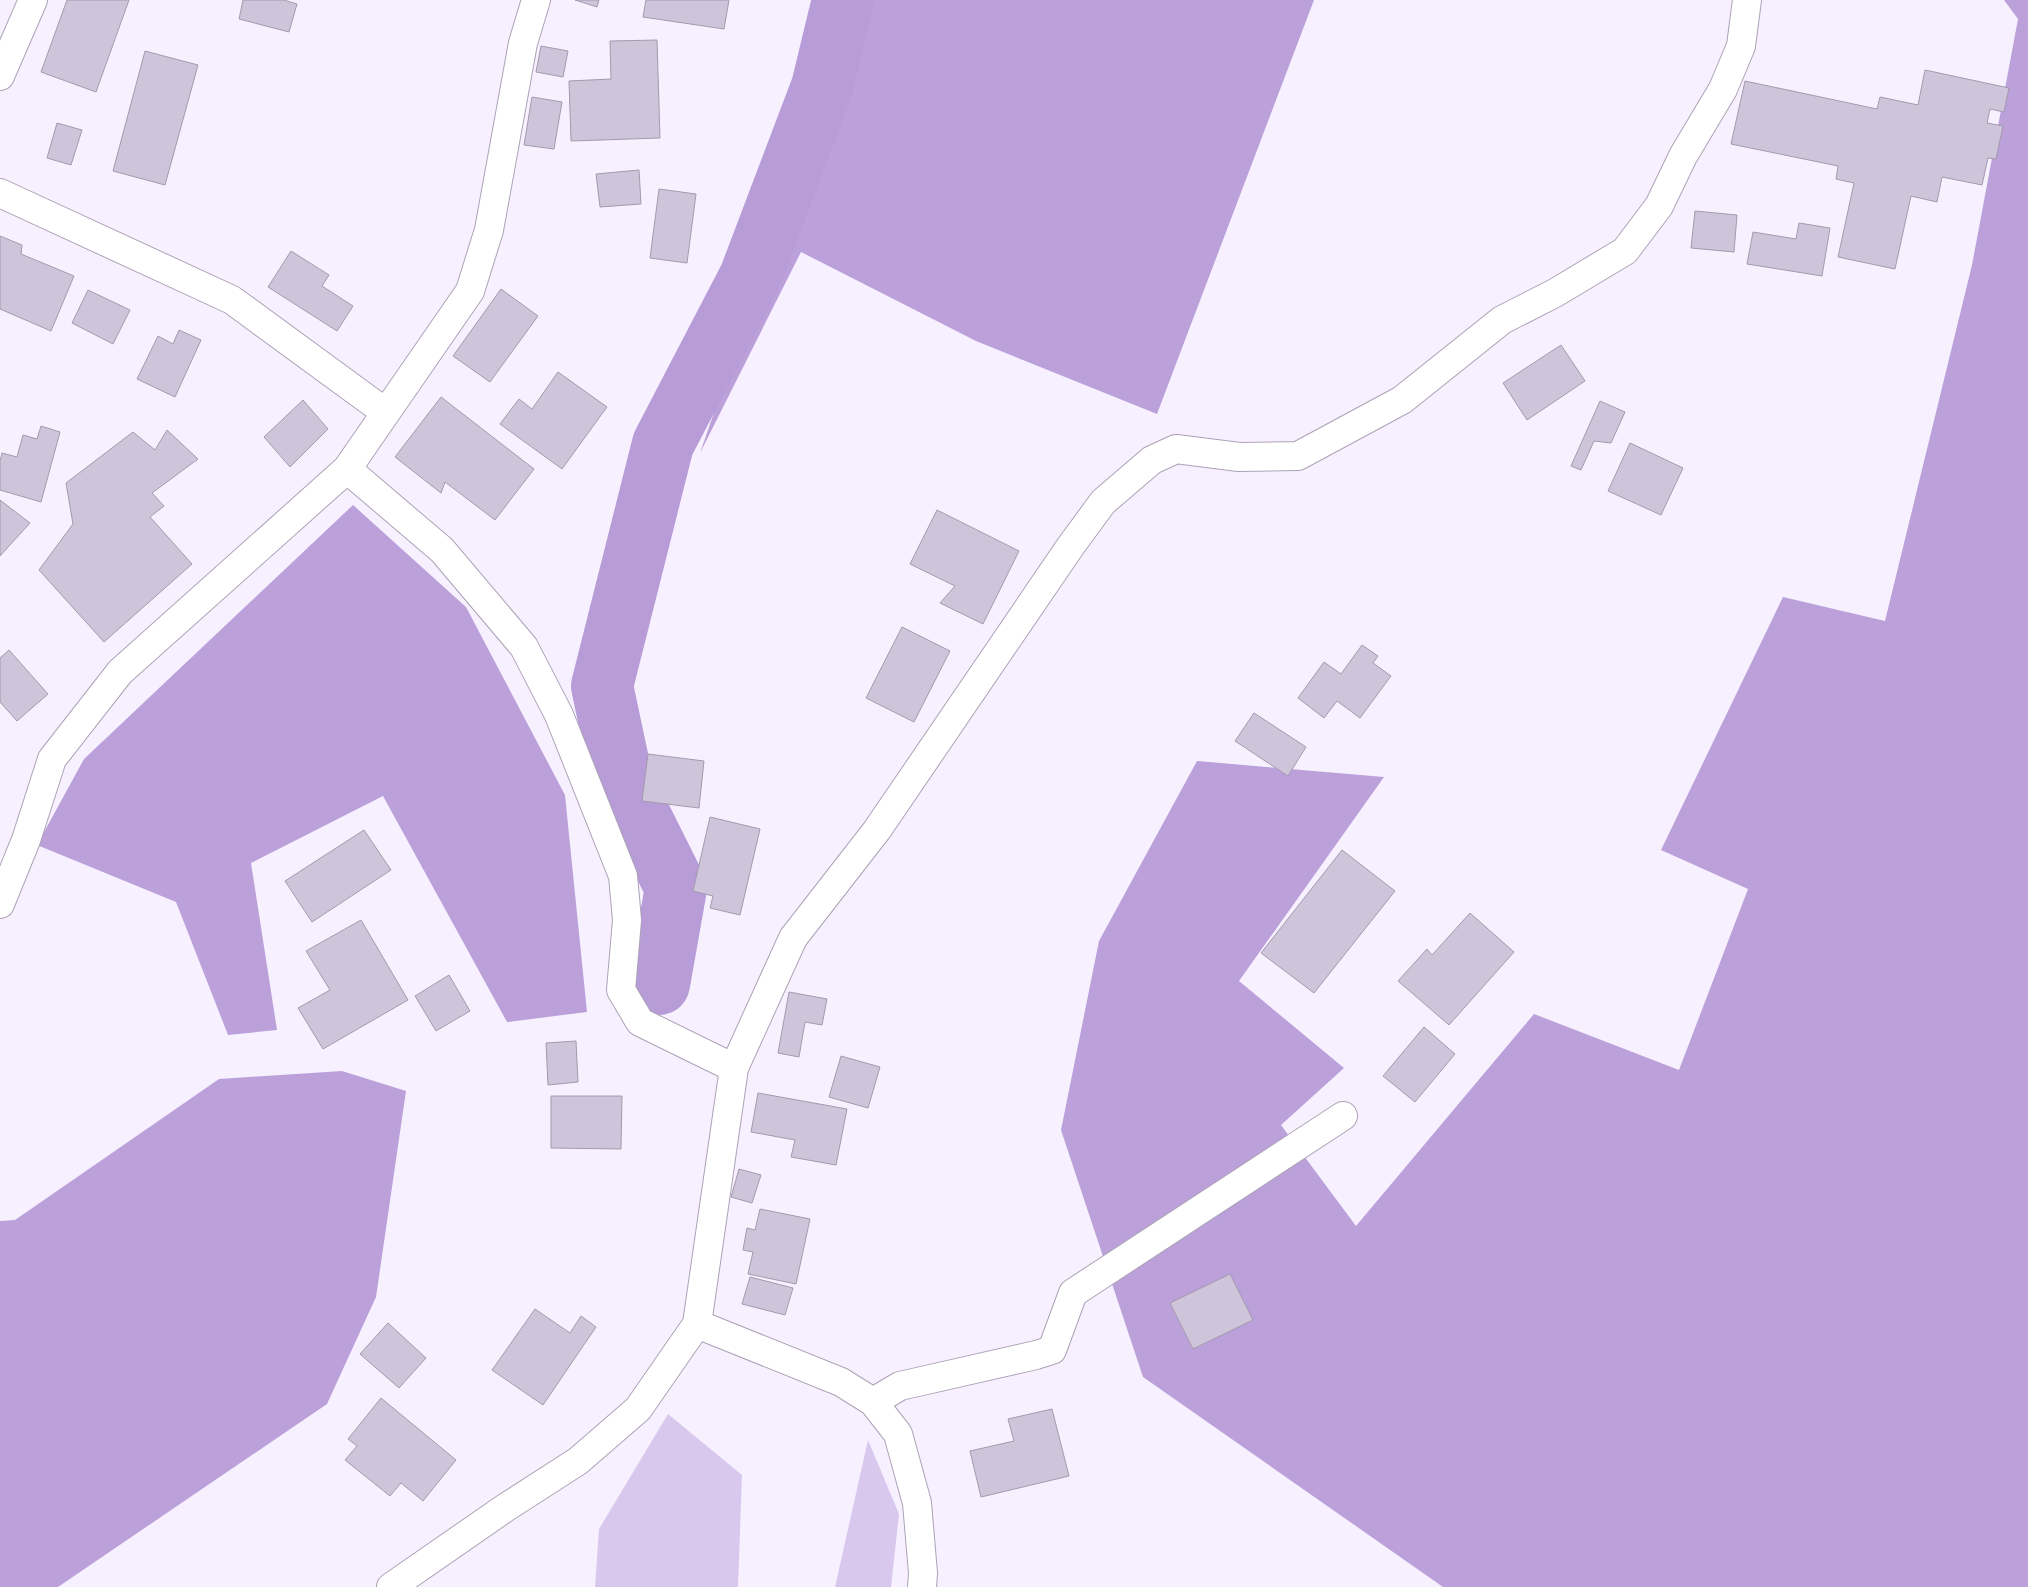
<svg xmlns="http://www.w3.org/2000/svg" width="2028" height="1587" viewBox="0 0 2028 1587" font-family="'Golos Text',sans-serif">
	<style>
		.green { fill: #d9c8ee }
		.forest { fill: #bba0da }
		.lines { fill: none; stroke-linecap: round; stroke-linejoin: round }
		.river { stroke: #b79cd7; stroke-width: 62 }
		.building { fill: #cec5da; stroke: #a39aae }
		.minor-casing { stroke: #aca2b7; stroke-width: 30 }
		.tertiary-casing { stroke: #aca2b7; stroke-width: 30 }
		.minor { stroke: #fff; stroke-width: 28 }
		.tertiary { stroke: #fff; stroke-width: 28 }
	</style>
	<rect width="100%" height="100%" fill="#f7f1ff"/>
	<path class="green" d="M668,1414L742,1475L738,1587H595L599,1529Z
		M868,1440L899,1514L891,1587H835Z"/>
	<path class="forest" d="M857,0H1314L1157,414L976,341L801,252L700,453Z
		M2004,0H2028V1587H1443L1143,1377L1061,1130L1099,941L1197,761L1384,777L1239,981L1344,1068L1281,1125L1356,1226L1534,1014L1679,1070L1748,889L1661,850L1783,597L1885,621L1972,265L2018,19Z
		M353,505L466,607L565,795L587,1012L507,1022L383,796L251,863L277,1030L228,1035L176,902L37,845L84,759Z
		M342,1071L406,1091L376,1297L327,1404L58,1587H0V1221L15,1220L219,1079Z"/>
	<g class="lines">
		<path class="river" d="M659,984L676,888L622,780L602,686L663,444L750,277L822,87L843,0"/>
	</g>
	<path class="building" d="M67,0H129L96,92L41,72Z
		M243,0H284L297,4L289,32L239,19Z
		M575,0H599L597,7Z
		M646,0H729L724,29L643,17Z
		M657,40L660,138L571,141L569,81L611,79L610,41Z
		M541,46L568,51L563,77L536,72Z
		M145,51L198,65L165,185L113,171Z
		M1925,70L2009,88L2004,112L1990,109L1987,123L2003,126L1996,159L1988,158L1982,185L1942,177L1937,202L1911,196L1895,269L1838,257L1854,183L1836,179L1838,166L1731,144L1745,81L1877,109L1880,97L1918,105Z
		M532,97L562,102L554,149L524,145Z
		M57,123L82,130L71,165L47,158Z
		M639,170L641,204L600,207L596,174Z
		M659,189L696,194L687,263L650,258Z
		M1695,211L1737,215L1734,252L1691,248Z
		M1799,223L1830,228L1822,276L1747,264L1753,232L1796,239Z
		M0,236L22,245L21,254L74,276L51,331L0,309Z
		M291,251L329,275L322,286L353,306L337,331L268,287Z
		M501,289L538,316L490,382L453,356Z
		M88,290L130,310L113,344L72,323Z
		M179,330L201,340L175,397L137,379L158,336L173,344Z
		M1561,345L1585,381L1527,420L1503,383Z
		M558,372L607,407L562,469L500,424L519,399L532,409Z
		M441,397L534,469L495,520L445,482L441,493L395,457Z
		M303,400L328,429L290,467L264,437Z
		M1600,401L1625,412L1611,443L1594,441L1581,470L1571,466Z
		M41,426L60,432L41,502L0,490V461L2,453L17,457L23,435L37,439Z
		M167,430L198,459L152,493L164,506L150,517L192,564L104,642L39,570L73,524L66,483L133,432L155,450Z
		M1630,443L1683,468L1661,515L1608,491Z
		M0,500L30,523L0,556Z
		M937,510L1019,551L983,624L940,603L955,586L910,564Z
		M902,627L950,651L914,722L866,698Z
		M1362,645L1378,656L1373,663L1391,676L1360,718L1337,701L1324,718L1298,698L1324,662L1341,674Z
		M9,650L48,694L17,721L0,702V658Z
		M1254,713L1306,747L1288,776L1235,741Z
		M648,754L704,761L699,808L642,801Z
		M710,817L760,829L740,915L710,908L713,896L693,891Z
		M364,830L391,870L312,922L285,881Z
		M1342,850L1395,891L1314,993L1261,953Z
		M1470,913L1514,952L1449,1025L1398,981L1427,949L1432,955Z
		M361,920L408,1000L323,1049L298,1008L330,990L306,951Z
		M449,975L470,1011L436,1031L415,996Z
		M789,992L827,999L822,1025L805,1022L799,1057L778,1053Z
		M1424,1027L1455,1054L1415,1102L1383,1076Z
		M576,1041L578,1082L548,1085L546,1043Z
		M841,1056L880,1067L868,1108L829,1097Z
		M758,1093L847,1109L836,1165L791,1157L795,1140L751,1132Z
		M551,1096H622L621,1149L551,1148Z
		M739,1169L761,1175L752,1203L731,1197Z
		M760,1209L810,1219L796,1284L748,1274L753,1252L743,1250L747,1228L755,1230Z
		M1230,1274L1253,1320L1193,1349L1170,1303Z
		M750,1277L793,1288L785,1315L742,1304Z
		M535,1309L570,1333L581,1316L596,1327L543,1405L492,1370Z
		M388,1323L426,1358L399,1388L360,1354Z
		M381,1398L456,1460L423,1501L401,1483L390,1496L345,1460L357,1446L348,1439Z
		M1052,1409L1069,1476L981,1497L970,1451L1014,1441L1008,1419Z"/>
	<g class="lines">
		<defs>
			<path id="minor" d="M536,0L523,43L489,230L470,291L347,469L442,550L524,647L559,715L623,876L627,920L621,990L640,1022L734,1068
				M0,76L33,0
				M0,193L232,300L385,412
				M697,1324L841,1382L873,1402L898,1434L917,1503L923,1573L922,1587
				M873,1402L900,1386L1036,1355L1052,1350L1073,1293L1343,1116
				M391,1587L505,1508L578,1461L638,1409L697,1324L734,1068L793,938L877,830L1070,547L1103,502L1152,460L1176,449L1239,457L1298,456L1402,400L1502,320L1555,293L1625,251L1659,206L1683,156L1723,89L1741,46L1747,0"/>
			<path id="tertiary" d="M0,904L26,840L52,759L120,672L347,469"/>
		</defs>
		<use href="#minor" class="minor-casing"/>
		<use href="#tertiary" class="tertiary-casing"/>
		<use href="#minor" class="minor"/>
		<use href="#tertiary" class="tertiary"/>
	</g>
</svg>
